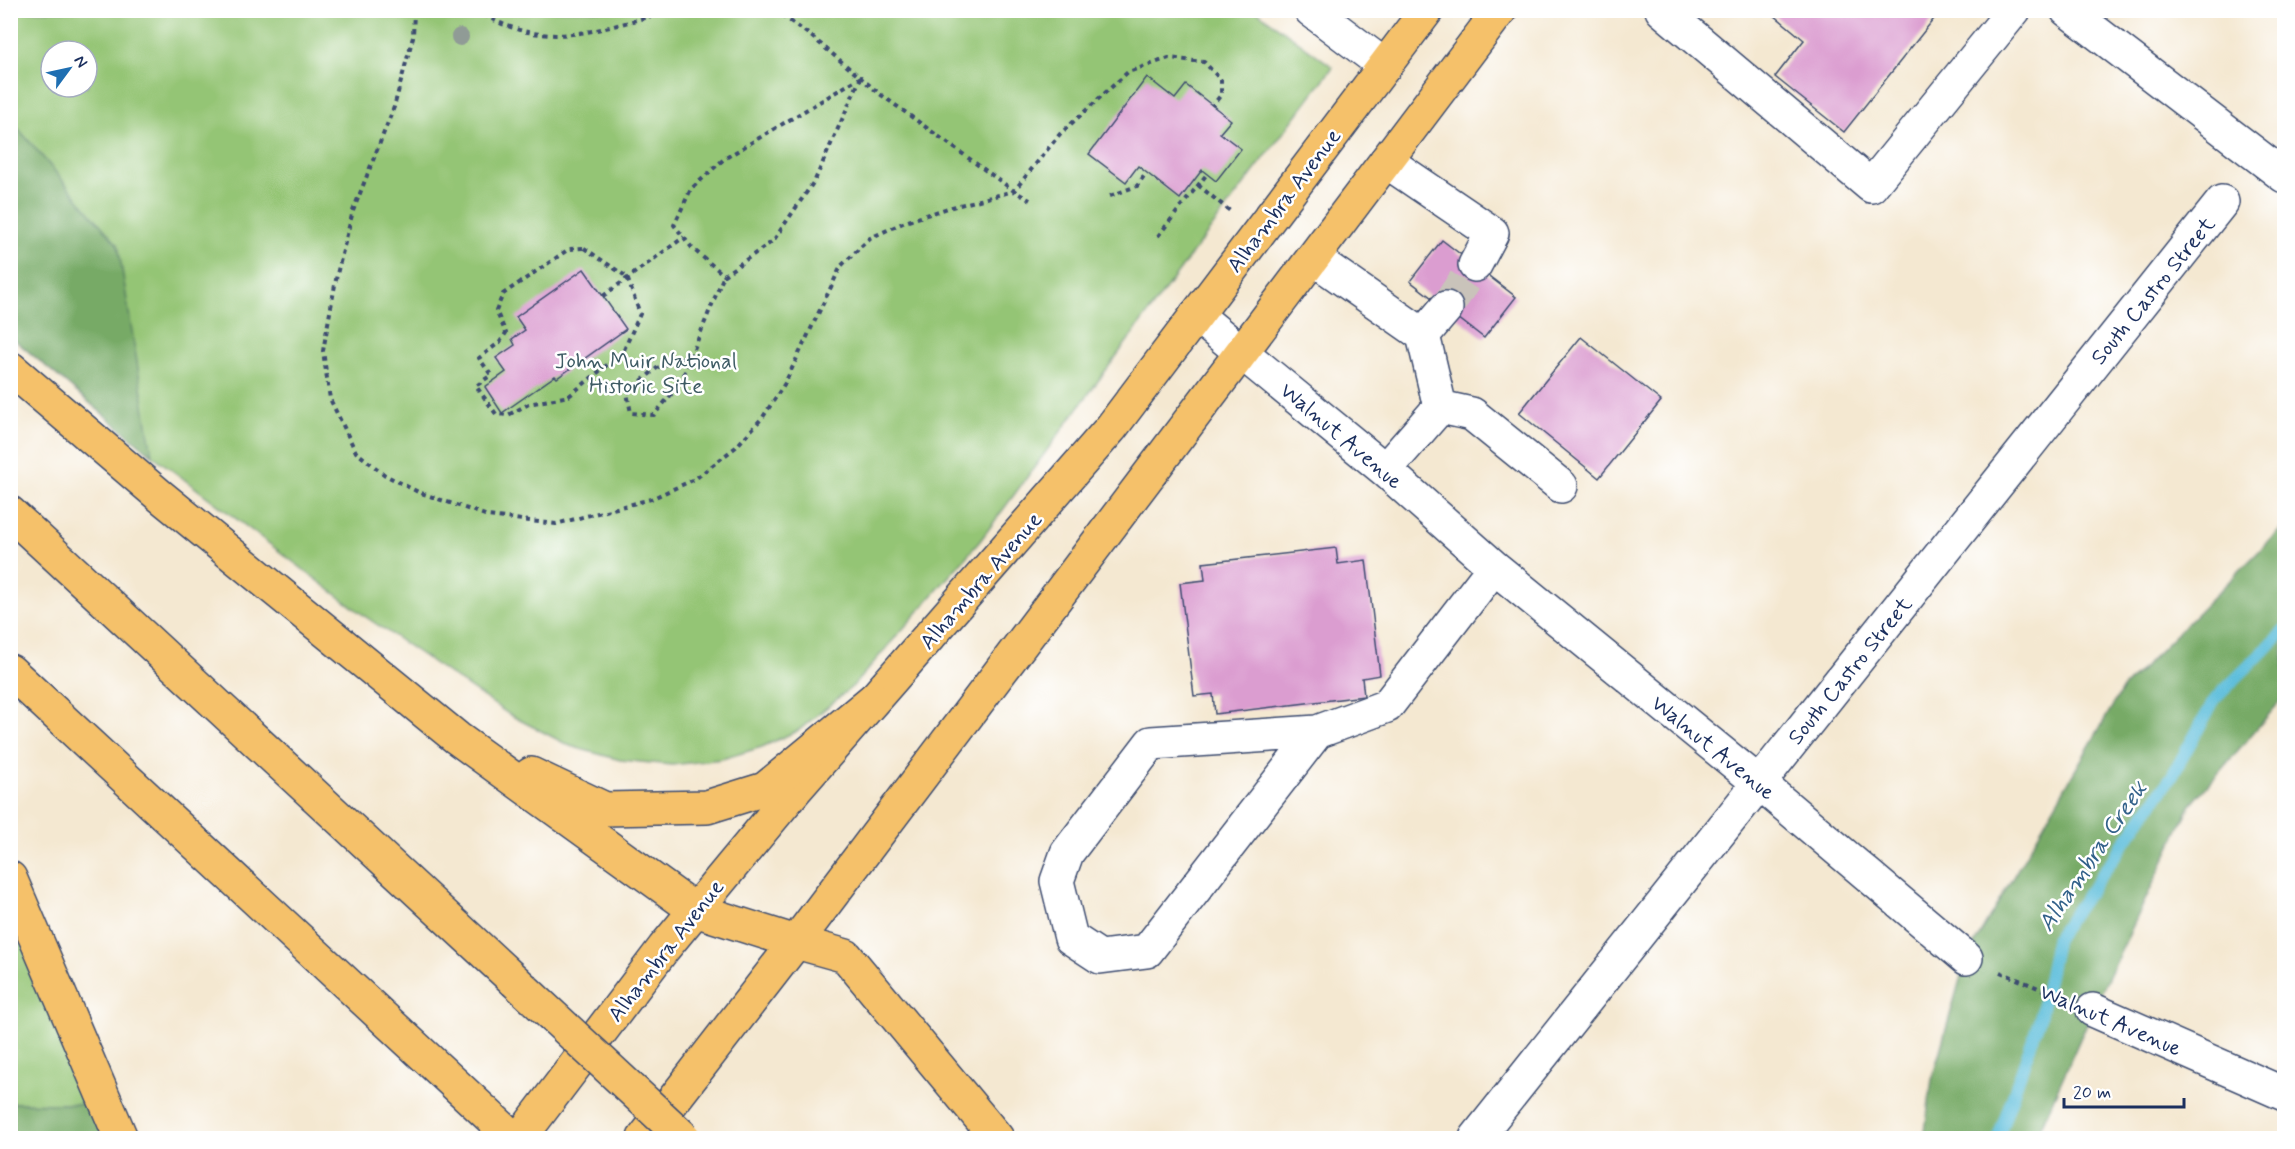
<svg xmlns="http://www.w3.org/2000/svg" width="2295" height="1149" viewBox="0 0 2295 1149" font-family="Mynerve,sans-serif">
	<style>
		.green { fill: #94c575; stroke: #587a6a; stroke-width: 1.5; fill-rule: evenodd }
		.forest { fill: #7a6; stroke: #496c62; stroke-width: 1.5 }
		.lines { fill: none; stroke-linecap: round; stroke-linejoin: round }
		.stream { stroke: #5dbedb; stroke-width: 12 }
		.building { fill: #db9dd0 }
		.minor-tunnel { stroke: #c9c3ba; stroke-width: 33; stroke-dasharray: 33 16; stroke-linecap: butt }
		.minor-casing { stroke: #3c4b6f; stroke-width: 36 }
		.major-casing { stroke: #3c4b6f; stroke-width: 36 }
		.highway-casing { stroke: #3c4b6f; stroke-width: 36 }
		.path { stroke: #3c4b6f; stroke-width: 4; stroke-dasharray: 4.5 4.5; stroke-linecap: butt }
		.minor { stroke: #fff; stroke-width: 33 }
		.major { stroke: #f5c16b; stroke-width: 33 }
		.highway { stroke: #f5c16b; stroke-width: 33 }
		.highway-bridge-casing { stroke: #3c4b6f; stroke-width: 36; stroke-linecap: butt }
		.highway-bridge { stroke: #f5c16b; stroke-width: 33 }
		.tree { fill: #909b96 }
		.labels { text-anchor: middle; stroke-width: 5; stroke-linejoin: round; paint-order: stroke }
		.street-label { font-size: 22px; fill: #1b2f5e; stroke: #fff }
		.park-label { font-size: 22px; fill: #3f5c65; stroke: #fff }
		.water-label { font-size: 24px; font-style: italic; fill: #32618a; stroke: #fff }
	</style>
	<rect width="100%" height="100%" fill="#fff"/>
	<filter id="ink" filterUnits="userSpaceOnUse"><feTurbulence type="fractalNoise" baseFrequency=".0167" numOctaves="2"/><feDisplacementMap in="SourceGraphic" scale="12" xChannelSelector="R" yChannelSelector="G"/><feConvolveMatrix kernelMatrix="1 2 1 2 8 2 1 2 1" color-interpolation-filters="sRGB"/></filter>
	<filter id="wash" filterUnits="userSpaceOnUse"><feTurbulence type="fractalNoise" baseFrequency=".008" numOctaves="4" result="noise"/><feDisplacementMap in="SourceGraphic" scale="24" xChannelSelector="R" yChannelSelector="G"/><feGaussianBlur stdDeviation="1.35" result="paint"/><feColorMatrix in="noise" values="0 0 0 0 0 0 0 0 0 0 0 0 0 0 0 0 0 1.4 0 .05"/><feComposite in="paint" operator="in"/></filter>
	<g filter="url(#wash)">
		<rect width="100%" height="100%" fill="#f4e8d1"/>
		<path class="green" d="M1255,10L1333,67L1191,255L980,541L853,686L799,730L762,747L722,759L672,765L620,760L570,746L510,715L366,617L152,455L11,337L10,11ZM51,51H87V87H51Z
			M11,878L108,1105L11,1103Z"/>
		<path class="forest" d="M11,120L118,245L152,455L11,337Z
			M2284,526V697L2190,806L2093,1010L2036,1138H1924L1932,1079L1966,958L2123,688Z
			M11,1103L108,1105L121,1138H11Z"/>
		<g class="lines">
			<path class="stream" d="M1998,1138L2040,1018L2057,937L2172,776L2215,699L2284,631"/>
		</g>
		<g id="blocks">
			<path class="building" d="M1768,10H1941L1844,132L1775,77L1804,40Z
				M1147,77L1175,99L1186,85L1231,120L1220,133L1241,149L1216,181L1202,170L1180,199L1138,166L1126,182L1089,154Z
				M1442,240L1516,297L1484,338L1410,281Z
				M584,269L626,329L557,378L555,376L502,413L485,387L506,372L496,358L515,345L512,339L525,330L516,317Z
				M1581,337L1661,401L1599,478L1519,413Z
				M1336,548L1338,564L1366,560L1380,675L1362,678L1364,696L1215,714L1213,694L1194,696L1180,583L1205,580L1203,563Z"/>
		</g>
	</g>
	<g filter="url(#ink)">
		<use href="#blocks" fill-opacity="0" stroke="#3c4b6f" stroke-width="1.5"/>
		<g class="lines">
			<path class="minor-tunnel" d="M1446,308L1475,265"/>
			<defs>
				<path id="minor" d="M1311,10L1385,66
					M1662,10L1871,186L2014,10
					M2067,10L2284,176
					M1386,161L1492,233L1475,265
					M1313,258L1423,335L1446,308
					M1196,315L1385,470L1494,567L1759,783L1966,958
					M1440,407L1472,414L1561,486
					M1385,470L1440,407L1423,335
					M1317,732L1147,951L1100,957L1071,938L1057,881L1067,853L1151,743L1317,732L1387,706L1494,567
					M2093,1010L2284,1094
					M1476,1138L2222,202"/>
				<path id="major" d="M520,1138L664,948L731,867L795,790L1111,428L1427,10
					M644,1138L796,942L1500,10"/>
				<path id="highway" d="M10,368L159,495L457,738L695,910L796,942L846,956L997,1138
					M10,513L515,981
					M10,671L513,1138
					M531,774L605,809L707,807L765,789L874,699
					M10,878L121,1138"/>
			</defs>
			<use href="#minor" class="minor-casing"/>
			<use href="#major" class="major-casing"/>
			<use href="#highway" class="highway-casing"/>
			<path class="path" d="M414,10L413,37L394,107L353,211L337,274L323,351L330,399L356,452L385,475L418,492L488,516L556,524L651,499L695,479L736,447L763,417L785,383L841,266L870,238L905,222L948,208L1014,191L1060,134L1128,72L1169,58L1204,62L1221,80V95L1212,106
				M476,10C551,57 600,26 677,10
				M775,10L811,36L880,94L1014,191L1030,200
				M861,77L815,180L773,241L724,275L693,249L674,225L691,189L724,159Z
				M1198,185L1230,211
				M1110,196L1137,186L1144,176
				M1158,236L1207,174
				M584,248L627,277L640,314L623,352L569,396L529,404L508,415L496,414L476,386L491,375L479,358L500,342L506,333L496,311L503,294L569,249Z
				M603,296L684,237
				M692,354L680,384L654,415L631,413L627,393L657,368L692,354L724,275
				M2000,972L2060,997"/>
			<use href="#minor" class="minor"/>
			<use href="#major" class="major"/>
			<use href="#highway" class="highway"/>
			<defs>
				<path id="highway-bridge" d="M515,981L684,1138"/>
			</defs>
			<use href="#highway-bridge" class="highway-bridge-casing"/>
			<use href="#highway-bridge" class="highway-bridge"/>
		</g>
		<circle class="tree" cx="460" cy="37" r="9"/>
	</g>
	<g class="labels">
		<g class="street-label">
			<text transform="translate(1283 200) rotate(-53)" y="8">Alhambra Avenue</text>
			<text transform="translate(2152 290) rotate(-51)" y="8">South Castro Street</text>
			<text transform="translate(1342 435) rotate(40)" y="8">Walnut Avenue</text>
			<text transform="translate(980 580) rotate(-49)" y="8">Alhambra Avenue</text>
			<text transform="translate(1849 670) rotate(-51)" y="8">South Castro Street</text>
			<text transform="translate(1714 747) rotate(39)" y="8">Walnut Avenue</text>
			<text transform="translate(665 950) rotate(-52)" y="8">Alhambra Avenue</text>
			<text transform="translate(2111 1019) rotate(23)" y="8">Walnut Avenue</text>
		</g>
		<g class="park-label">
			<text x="646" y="368">John Muir National<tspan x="646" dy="25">Historic Site</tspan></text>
		</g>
		<g class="water-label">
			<text transform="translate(2092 856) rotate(-56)" y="8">Alhambra Creek</text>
		</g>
	</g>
	<rect width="2295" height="1149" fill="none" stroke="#fff" stroke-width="36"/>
	<g transform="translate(69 69) rotate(57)"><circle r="28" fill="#ffffff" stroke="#a4acbf" stroke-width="1.5"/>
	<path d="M0-4.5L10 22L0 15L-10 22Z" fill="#1f6fb2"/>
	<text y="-9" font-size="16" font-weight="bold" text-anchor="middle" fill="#1b2f5e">N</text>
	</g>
	<path d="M2064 1098v9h120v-9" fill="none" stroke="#1b2f5e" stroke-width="3"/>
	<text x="2073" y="1098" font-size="18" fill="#1b2f5e" stroke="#ffffff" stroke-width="4.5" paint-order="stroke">20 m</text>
</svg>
